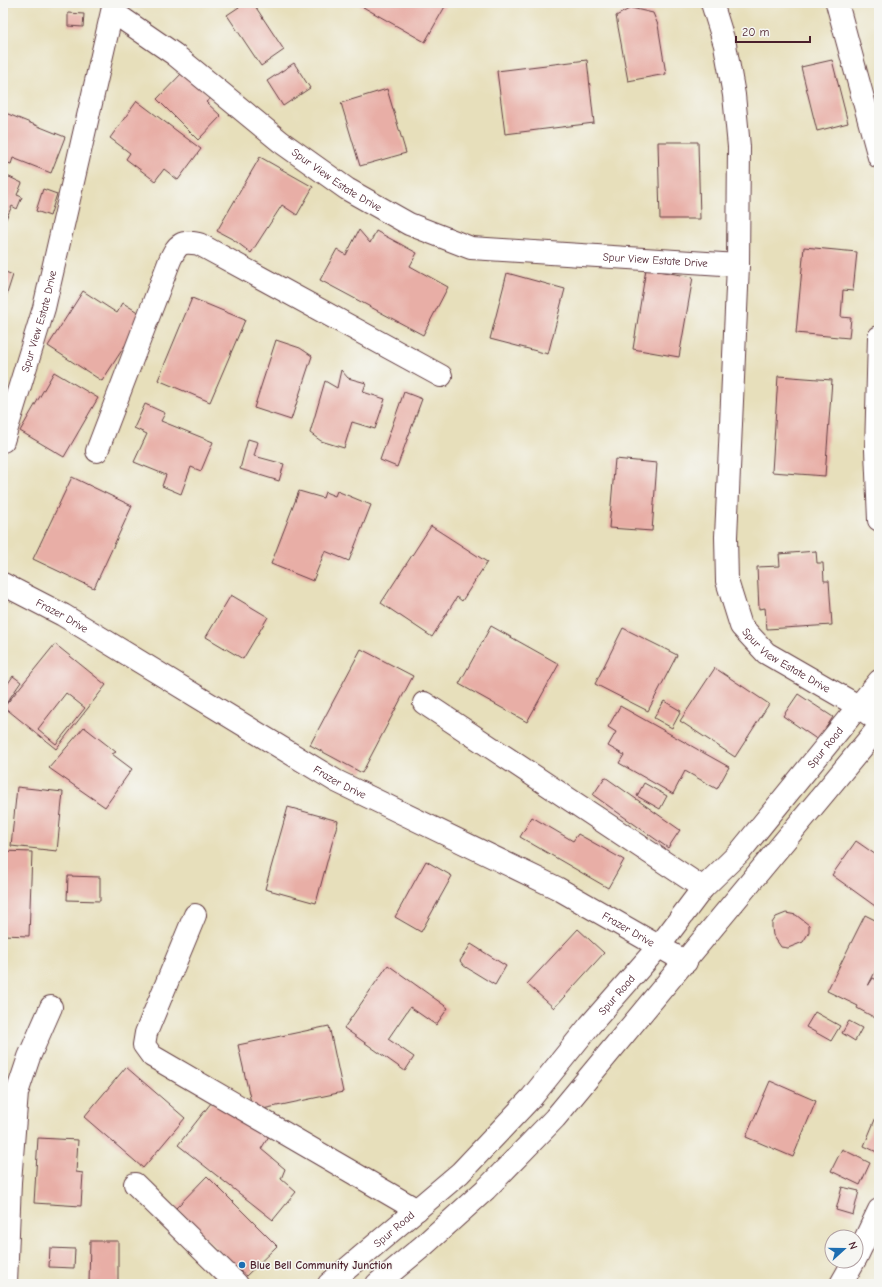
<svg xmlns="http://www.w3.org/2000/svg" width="882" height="1287" viewBox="0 0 882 1287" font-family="'Comic Neue',sans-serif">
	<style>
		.building { fill: #e8aea6; fill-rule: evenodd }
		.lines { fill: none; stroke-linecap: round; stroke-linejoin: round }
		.minor-casing { stroke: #623c41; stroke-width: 24 }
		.major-casing { stroke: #623c41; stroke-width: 24 }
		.minor { stroke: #fff; stroke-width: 22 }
		.major { stroke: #fff; stroke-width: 22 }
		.poi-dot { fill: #1f6fb2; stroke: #f6f6f2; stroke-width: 1.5 }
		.labels { text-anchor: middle; stroke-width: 3; stroke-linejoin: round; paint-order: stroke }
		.street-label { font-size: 11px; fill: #4a1f2b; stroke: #f6f6f2 }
		.poi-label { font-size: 11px; font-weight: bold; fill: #4a1f2b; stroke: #f6f6f2; text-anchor: start }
	</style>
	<rect width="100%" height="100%" fill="#f6f6f2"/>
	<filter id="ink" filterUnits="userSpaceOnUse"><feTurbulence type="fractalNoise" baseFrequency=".025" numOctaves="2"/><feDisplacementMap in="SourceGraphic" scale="8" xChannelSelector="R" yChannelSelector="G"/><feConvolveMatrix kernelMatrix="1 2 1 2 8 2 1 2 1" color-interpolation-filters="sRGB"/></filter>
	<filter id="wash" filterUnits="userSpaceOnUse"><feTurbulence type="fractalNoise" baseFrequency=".012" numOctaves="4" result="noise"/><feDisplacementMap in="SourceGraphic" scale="16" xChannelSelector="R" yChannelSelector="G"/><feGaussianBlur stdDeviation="0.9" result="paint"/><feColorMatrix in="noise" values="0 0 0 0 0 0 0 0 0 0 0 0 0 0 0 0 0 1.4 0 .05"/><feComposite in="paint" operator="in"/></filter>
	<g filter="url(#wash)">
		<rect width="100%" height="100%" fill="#e7dfbb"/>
		<g id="blocks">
			<path class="building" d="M245,3H253L284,50L261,66L227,15Z
				M356,3H447L425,42Z
				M631,8L653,13L658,25L666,74L628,81L616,16Z
				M68,13L84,14L83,27L68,26Z
				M587,60L594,123L505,134L497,71Z
				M832,60L848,123L817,131L801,67Z
				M294,63L310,88L283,106L267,81Z
				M184,71L211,98L206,102L221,116L198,140L157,99Z
				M387,89L406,153L360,166L341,103Z
				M137,101L201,149L178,180L164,169L155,181L126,159L130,153L110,138Z
				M3,112L65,137L51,173L13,158L11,164L3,161Z
				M658,142H698L700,219H660Z
				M260,157L313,187L297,215L282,205L251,253L234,240L217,231Z
				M3,174L22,183L17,195L22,197L17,209L12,206L3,225Z
				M43,189L57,194L50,216L36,211Z
				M359,230L370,243L376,231L417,253L410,266L448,287L423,335L320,280L337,249L346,255Z
				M804,247L857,252L853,291L843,290L841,317L851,318L849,338L796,333Z
				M646,269L693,277L679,357L633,349Z
				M3,271L13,275L3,306Z
				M507,273L565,289L548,354L490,339Z
				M83,291L117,313L123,303L144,316L102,381L48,346Z
				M192,298L245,320L210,402L158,380Z
				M276,340L300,348L312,356L291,420L254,408Z
				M341,370L348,378L366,383L363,392L385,399L375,429L352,422L344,448L321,441L310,433L325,381L337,388Z
				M54,372L98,398L64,457L20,431Z
				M778,376L832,380L825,476L772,472Z
				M404,392L422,399L397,467L380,460Z
				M145,404L165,413L161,421L213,442L201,471L191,467L181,494L162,486L166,475L134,462L147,434L134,428Z
				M248,439L258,442L254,456L284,464L279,481L240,469Z
				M615,459L657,463L652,531L609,528Z
				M72,477L132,506L94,588L33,559Z
				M299,491L323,498L325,492L335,496L337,491L371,505L349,561L325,551L313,581L271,564Z
				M431,526L487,562L462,601L457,597L432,637L381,603Z
				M816,551L817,563H823L824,581H829L832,625L767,629L765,608L759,609L757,567L780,566L779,554Z
				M231,595L268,617L243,659L206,637Z
				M491,626L559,664L527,722L459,684Z
				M623,628L677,655L648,711L595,684Z
				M55,644L106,685L56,749L4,707ZM66,693L85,708L56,744L38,729Z
				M361,649L413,676L362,773L310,745Z
				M715,668L769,704L735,757L680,721Z
				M13,676L21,682L5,705L3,704V691Z
				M798,694L833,717L818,740L783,716Z
				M664,701L681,711L672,728L654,718Z
				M620,706L729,767L717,789L685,771L673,794L619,763L624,755L608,746L616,732L608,727Z
				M84,727L116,752L112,754L132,769L105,807L49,768Z
				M605,777L680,830L668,848L593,795Z
				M644,783L667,796L660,809L637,796Z
				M17,787L63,792L57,851L11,846Z
				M288,807L338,821L316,903L265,889Z
				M532,817L573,841L578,834L624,860L608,888L520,837Z
				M856,841L879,857V900L875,906L832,875Z
				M3,851L32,852L29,936L3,935Z
				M426,861L452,876L421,932L395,917Z
				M68,876L100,877V901L67,900Z
				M786,913L796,915L809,925V932L803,942L788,948L781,947L773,935L772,928V923L776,917Z
				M865,915L879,922V964L868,986L873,978L879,981V1020L857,1008L858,1006L827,991Z
				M578,929L604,953L554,1008L527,984Z
				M471,944L506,966L495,985L464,966L460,961Z
				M388,965L448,1008L436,1025L410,1007L388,1039L414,1057L405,1071L344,1028Z
				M815,1012L840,1026L831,1041L806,1027Z
				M849,1021L862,1028L855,1041L842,1033Z
				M329,1026L343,1092L253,1111L238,1045Z
				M126,1067L185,1118L143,1168L84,1117Z
				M770,1081L816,1101L793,1157L746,1137Z
				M215,1098L269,1136L261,1149L285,1169L281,1179L296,1192L273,1220L178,1145Z
				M879,1110V1153L864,1146Z
				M38,1138L78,1140L76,1172L83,1173L81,1206L34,1203Z
				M842,1149L870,1163L860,1185L831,1171Z
				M207,1176L277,1246L245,1277L176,1208Z
				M842,1187L859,1191L853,1215L836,1210Z
				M90,1241H118V1284H89Z
				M50,1248L75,1249L74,1268L49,1267Z
				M478,1282L507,1283V1284H478Z"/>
		</g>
	</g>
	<g filter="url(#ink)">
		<use href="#blocks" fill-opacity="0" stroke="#623c41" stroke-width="1"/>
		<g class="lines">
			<defs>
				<g id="minor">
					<path id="s1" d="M712,3L725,45L734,95L739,147L738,265L726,537L727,581L741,626L766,653L858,706L879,722"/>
					<path d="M837,3L879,157"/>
					<path id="s2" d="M113,12L174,54L281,142L347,189L409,224L471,248L738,265"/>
					<path d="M879,337L876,450L879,520"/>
					<path id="s3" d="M3,441L44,308L114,3"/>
					<path d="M97,451L170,260C178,243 181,241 199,244L441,376"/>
					<path id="s4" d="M3,584L63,615L336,781L557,888L686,962"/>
					<path d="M424,703L703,888"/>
					<path d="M195,915L146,1033L144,1045L152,1056L417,1210"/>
					<path d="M135,1184L237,1284"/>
					<path d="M856,1258L879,1210"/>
					<path d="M6,1284L10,1182L17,1093L29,1057L51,1007"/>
					<path d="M841,1284L854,1261"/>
				</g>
				<g id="major">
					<path id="s5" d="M329,1284L460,1173L532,1097L590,1025L660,945L703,888L739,853L879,681"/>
					<path d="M377,1284L423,1246L486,1189L555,1118L879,727"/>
				</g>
			</defs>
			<use href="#minor" class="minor-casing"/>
			<use href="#major" class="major-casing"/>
			<use href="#minor" class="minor"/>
			<use href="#major" class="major"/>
		</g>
	</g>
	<circle class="poi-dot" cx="242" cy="1265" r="4"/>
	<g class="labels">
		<g class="street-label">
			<text dy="4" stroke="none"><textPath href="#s2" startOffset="280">Spur View Estate Drive</textPath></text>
			<text dy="4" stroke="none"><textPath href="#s2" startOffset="616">Spur View Estate Drive</textPath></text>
			<text dy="4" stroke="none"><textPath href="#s3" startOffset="125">Spur View Estate Drive</textPath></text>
			<text dy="4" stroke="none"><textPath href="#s4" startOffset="67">Frazer Drive</textPath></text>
			<text dy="4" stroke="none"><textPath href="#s1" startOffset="686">Spur View Estate Drive</textPath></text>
			<text dy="4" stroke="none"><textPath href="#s5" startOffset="733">Spur Road</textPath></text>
			<text dy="4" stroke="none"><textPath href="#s4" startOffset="391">Frazer Drive</textPath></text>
			<text dy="4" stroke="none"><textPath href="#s4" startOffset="715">Frazer Drive</textPath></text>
			<text dy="4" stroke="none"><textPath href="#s5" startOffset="409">Spur Road</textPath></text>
			<text dy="4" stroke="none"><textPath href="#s5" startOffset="85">Spur Road</textPath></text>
		</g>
		<g class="poi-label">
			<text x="250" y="1269">Blue Bell Community Junction</text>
		</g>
	</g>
	<rect width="882" height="1287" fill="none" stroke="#f6f6f2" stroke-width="16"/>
	<g transform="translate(844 1249) rotate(69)"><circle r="19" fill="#f6f6f2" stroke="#b1a0a2"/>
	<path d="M0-3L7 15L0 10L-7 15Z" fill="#1f6fb2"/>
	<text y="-6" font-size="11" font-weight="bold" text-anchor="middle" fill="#4a1f2b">N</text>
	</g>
	<path d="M736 36v6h74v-6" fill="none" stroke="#4a1f2b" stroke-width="2"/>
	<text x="742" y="36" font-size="12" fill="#4a1f2b" stroke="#f6f6f2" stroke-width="3" paint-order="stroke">20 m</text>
</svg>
